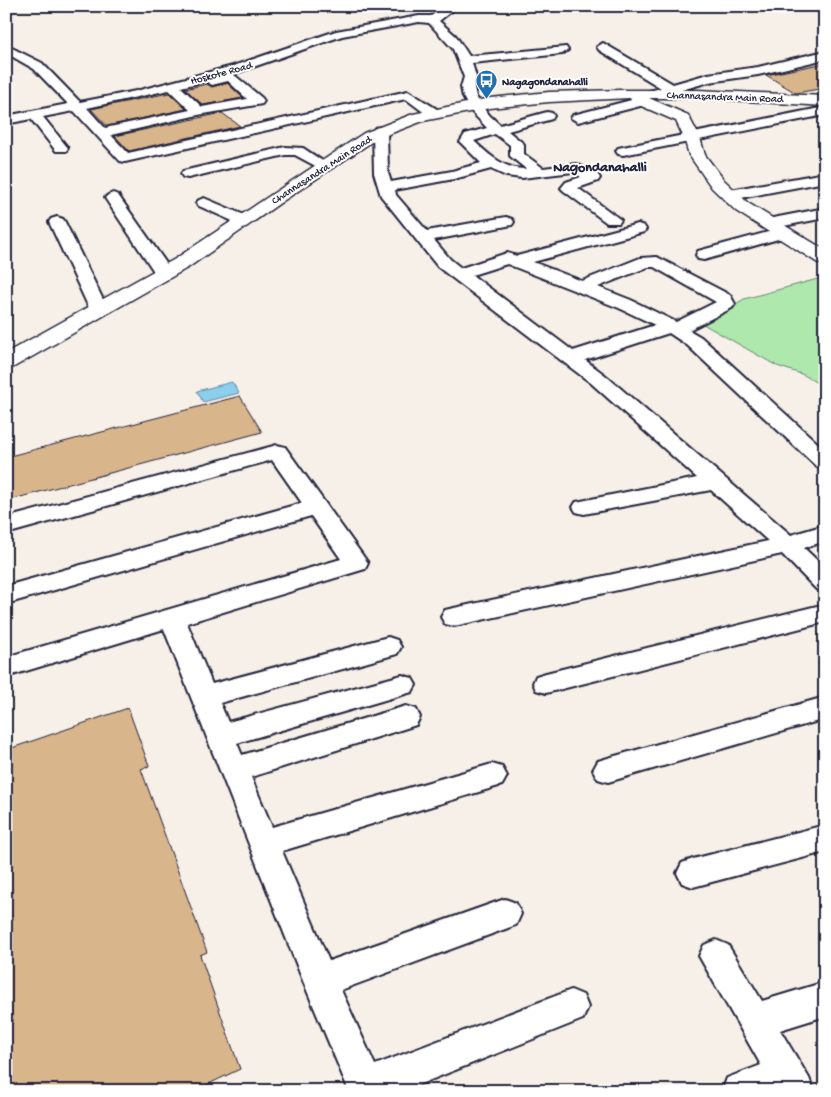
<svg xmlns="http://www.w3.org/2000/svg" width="831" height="1097" viewBox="0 0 831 1097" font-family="'Gochi Hand',sans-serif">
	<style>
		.green { fill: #aee8ac; stroke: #688574 }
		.water { fill: #8ccfed; stroke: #628aa6 }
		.building { fill: #d9b58b; stroke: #22223b }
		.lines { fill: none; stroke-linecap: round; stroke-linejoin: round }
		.minor-casing { stroke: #22223b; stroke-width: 4 }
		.tertiary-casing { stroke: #22223b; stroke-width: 3 }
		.minor { fill: #fff; fill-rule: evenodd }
		.tertiary { fill: #fff; fill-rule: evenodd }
		.labels { text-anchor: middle; stroke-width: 4; stroke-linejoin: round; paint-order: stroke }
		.far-street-label { font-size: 11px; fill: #22223b; stroke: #fff }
		.far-poi-label { font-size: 11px; font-weight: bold; fill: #22223b; stroke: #fff; text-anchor: start }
		.far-quarter-label { font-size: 14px; font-weight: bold; fill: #22223b; stroke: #fff }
	</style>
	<rect width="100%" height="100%" fill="#f7f0e8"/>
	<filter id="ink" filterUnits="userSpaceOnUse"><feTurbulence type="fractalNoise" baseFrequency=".02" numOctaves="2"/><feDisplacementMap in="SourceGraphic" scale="10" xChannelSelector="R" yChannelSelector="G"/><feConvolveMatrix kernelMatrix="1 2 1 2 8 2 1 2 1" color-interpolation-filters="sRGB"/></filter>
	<g filter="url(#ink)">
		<path class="green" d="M825,277V388L804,375L777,366L703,324L744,299Z"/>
		<path class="water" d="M232,382L239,393L203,402L197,391Z"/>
		<path class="building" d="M825,63V88L796,93L766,75Z
			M227,83L243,98L203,105L185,89L207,84L212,87Z
			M169,93L186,109L107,126L91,109Z
			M222,113L240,126L129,151L115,136Z
			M240,396L262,432L6,501V457Z
			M128,708L149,766L141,769L207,952L200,955L240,1069L194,1091H6V750Z"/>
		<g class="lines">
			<defs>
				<path id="minor" d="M446,6H458L439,21L456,36L469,56L566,47L568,50L562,54L472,63L476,77L474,87L476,97L487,113L500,125L547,112L552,113L554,116L552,119L508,131L524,144V154L543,168L577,164L598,175L600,178L598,181L578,188L621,220L619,223H607L564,191L561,188L566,182L581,177L573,172L522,178L506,176L491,169L454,179L395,190L396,195L427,231L506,217L512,219L514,222L512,225L434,240L450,259L461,268L507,253L517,256L638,224L644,226L646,229L644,232L533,262L582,281L640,258L657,257L730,295L735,304L732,308L689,330L701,337L825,450V469L817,467L687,345L669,333L585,360L605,375L791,535L825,525V541L804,548L825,568V592L816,589L782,554L454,626L445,624L441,617L445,610L454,608L768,541L711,490L584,514L576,512L573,507L576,502L697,478L591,383L438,267L381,196L374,173L373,131L375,128L380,127L387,131L388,173L391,182L452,171L481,163L460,142L465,134L487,128L470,110L463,97L461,87L464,77L453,49L429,23L419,22L342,36L233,74L262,98L264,101L262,104L198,115L111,135L128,153L408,91L440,111L442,114L440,117H430L406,99L125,162L120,161L74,111L43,117L68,148L66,151H56L31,119L6,124V116L68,104L34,69L6,53V45L42,63L80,102L136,91L233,66L336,31L419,16H431ZM206,81L212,85L228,81L247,99L202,107L181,87ZM169,90L190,110L105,128L87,108ZM495,134L510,145V156L526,169C505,170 489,155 474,141ZM507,264L619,308L655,325L573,351L472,275ZM648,267H654L716,302L676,322L631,300L598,287Z
					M811,6H824L825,15Z
					M603,43L673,84L708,74L758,67L825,51V59L758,75L709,82L654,98L648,94L649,91L661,88L599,50L597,47Z
					M643,97L650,101L648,104L578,122L571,118L573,115Z
					M825,107V115L623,155L618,154L616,151L618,148L623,147Z
					M285,147L303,148L330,166L328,169L323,170L295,155H285L188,178L183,177L181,174L183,171Z
					M825,173V182L730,200L725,198L722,195L725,192L730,190Z
					M113,193L118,195L173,273L170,277L164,278L158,277L155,273L105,198L108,195Z
					M204,198L249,217L251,220L249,223H237L199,206L196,203L199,200Z
					M825,208V218L768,229L762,227L760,224L762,221L768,219Z
					M57,217L63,219L65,222L108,310L105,314L99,315L93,314L90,310L49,222L51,219Z
					M783,228L789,230L791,233L789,236L704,260L698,259L696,255L698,251Z
					M277,445L285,447L368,563L365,569L187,623L212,684L388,637L397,640L401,647L397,654L220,703L228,722L402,675L412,678L416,685L412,692L237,743L242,755L406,706L416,709L420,717L416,725L251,777L272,827L492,764L502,767L507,776L502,785L282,851L329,961L505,899L516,903L521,914L516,925L341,990L375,1065L571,990L583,995L588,1007L583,1019L403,1091H349L303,981L164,629L6,677V657L341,559L311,516L6,604V586L302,503L272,460L6,534V518Z
					M825,604V622L546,693L536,690L533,683L536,676L546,673Z
					M825,697V719L608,782L598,779L593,770L598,761L608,758Z
					M825,825V852L693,887L682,883L677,873L682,863L693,859Z
					M716,940L728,945L762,1001L825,982V1016L780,1030L809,1078L814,1091H722L727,1078L761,1065L699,956L704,945Z"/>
				<path id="tertiary" d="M622,90H697L825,96V106L697,98H649L688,115L700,138L705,155L724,180L748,203L825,250V265L818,263L736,211L712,188L689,155L684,138L676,121L632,102L630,98L549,102L490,108L423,121L376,139L283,201L189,267L14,367L6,369V353L175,259L364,133L413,114L490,98L549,92Z"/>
			</defs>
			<use href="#minor" class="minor-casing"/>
			<use href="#tertiary" class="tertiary-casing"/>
			<use href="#minor" class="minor"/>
			<use href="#tertiary" class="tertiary"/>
		</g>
	</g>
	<defs>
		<symbol id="bus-pin" viewBox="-11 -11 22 30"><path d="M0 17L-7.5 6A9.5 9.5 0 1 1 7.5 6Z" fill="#1f6fb2" stroke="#fff"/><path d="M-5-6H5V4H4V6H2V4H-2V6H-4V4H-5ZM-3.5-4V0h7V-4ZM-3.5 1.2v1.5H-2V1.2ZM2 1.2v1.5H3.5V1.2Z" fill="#fff"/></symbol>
	</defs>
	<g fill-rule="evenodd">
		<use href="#bus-pin" x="474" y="68" width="25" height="34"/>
	</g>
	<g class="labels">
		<g class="far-street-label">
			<text transform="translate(221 72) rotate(-15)" y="4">Hoskote Road</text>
			<text transform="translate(725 96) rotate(2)" y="4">Channasandra Main Road</text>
			<text transform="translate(321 169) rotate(-33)" y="4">Channasandra Main Road</text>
		</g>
		<g class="far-poi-label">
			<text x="502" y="85">Nagagondanahalli</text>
		</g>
		<g class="far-quarter-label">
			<text x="600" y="171">Nagondanahalli</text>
		</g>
	</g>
	<rect width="831" height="1097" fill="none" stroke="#fff" stroke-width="25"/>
	<rect x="12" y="12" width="806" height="1072" fill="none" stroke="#22223b" stroke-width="2" filter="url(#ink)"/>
</svg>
